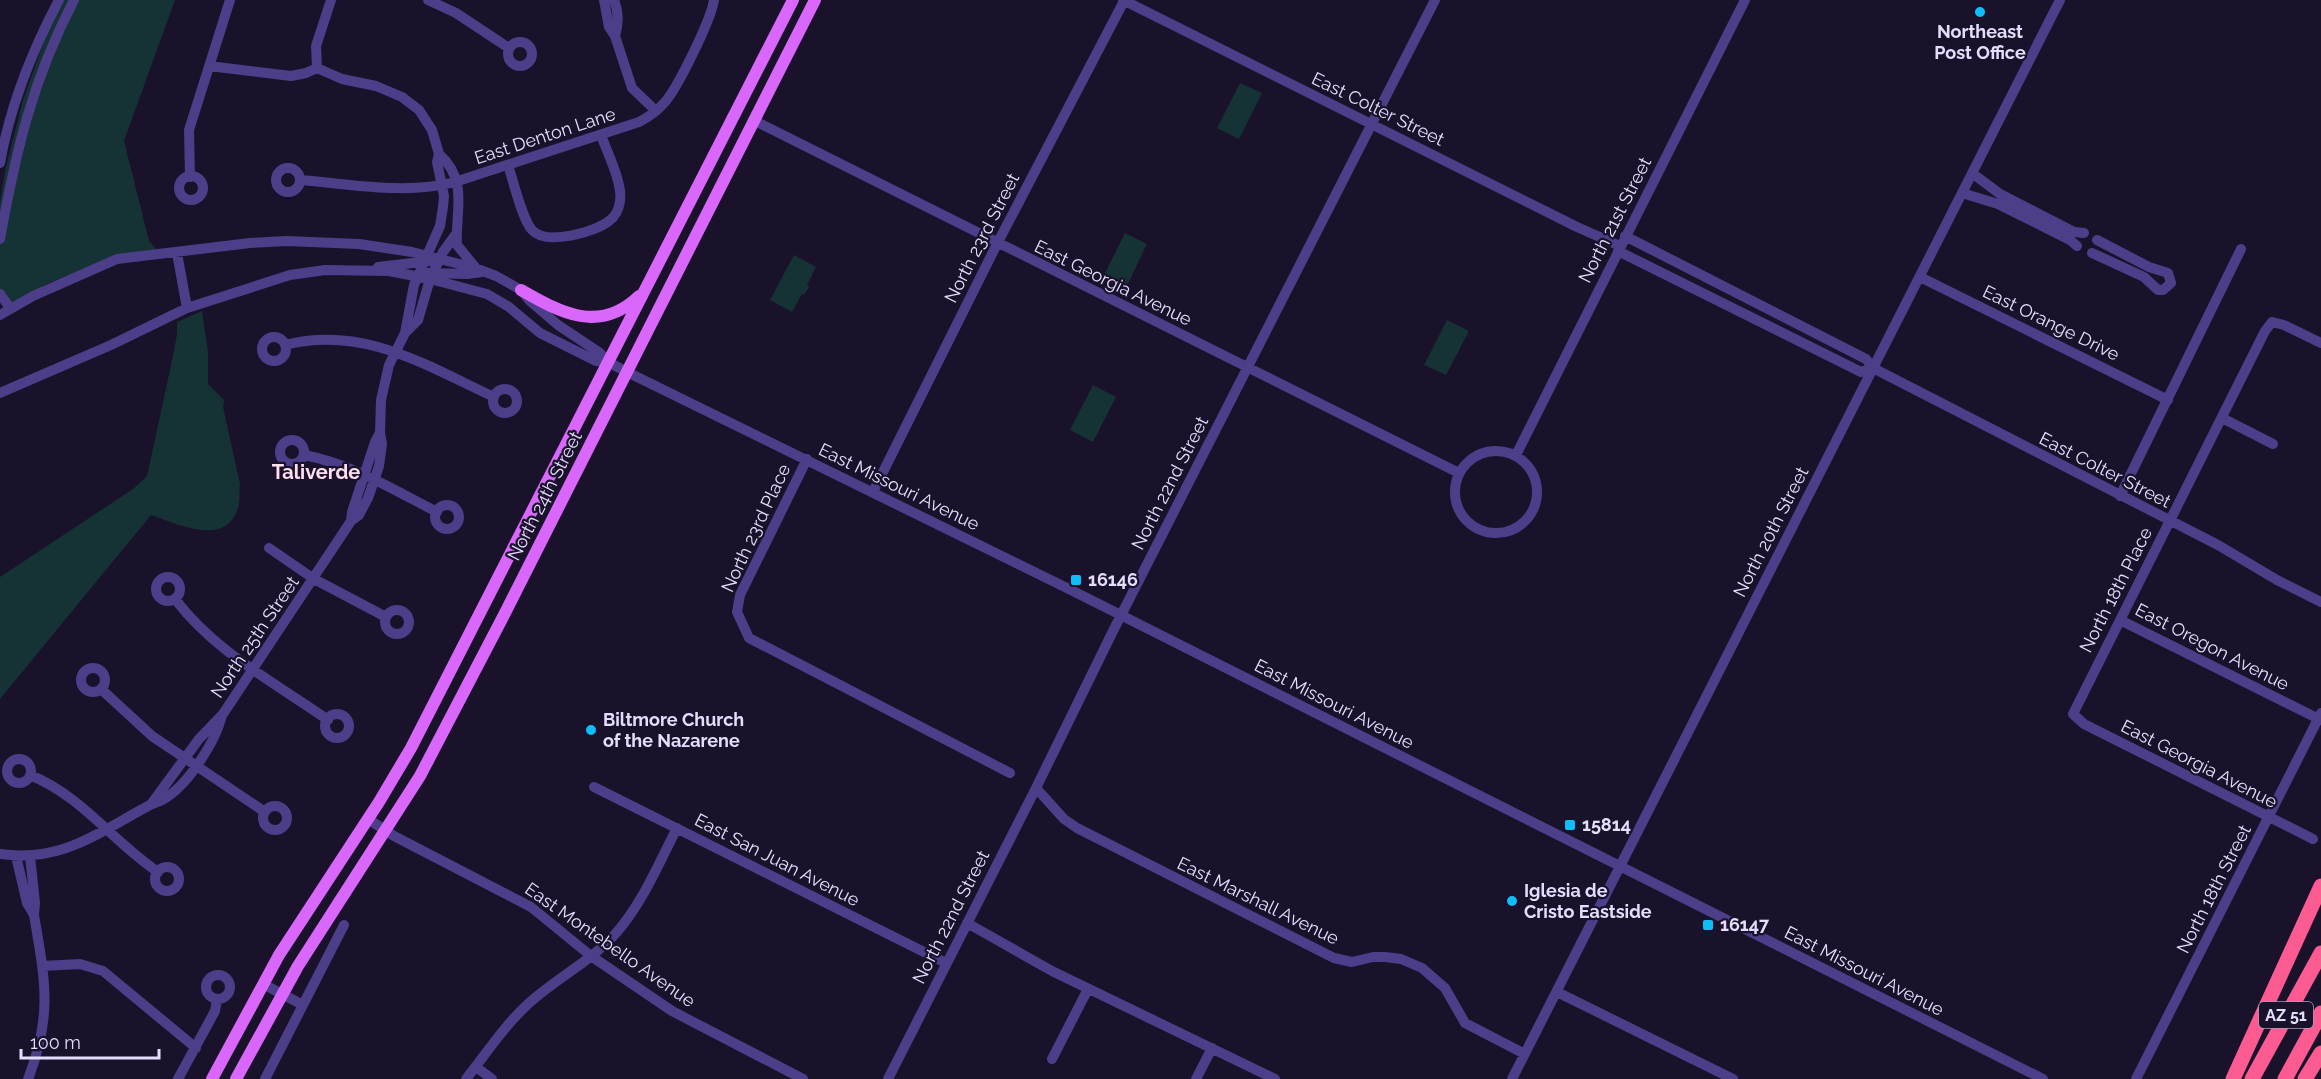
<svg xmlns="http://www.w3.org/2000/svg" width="2321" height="1079" viewBox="0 0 2321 1079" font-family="Raleway,sans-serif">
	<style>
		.green { fill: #153235 }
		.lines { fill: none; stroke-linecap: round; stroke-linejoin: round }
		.minor { stroke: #4d3e89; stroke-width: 10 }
		.major { stroke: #da67fb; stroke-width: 12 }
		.highway { stroke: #fb5b90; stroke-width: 15 }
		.poi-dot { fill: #0ebef9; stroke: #1a122b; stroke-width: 2 }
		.labels { text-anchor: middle; stroke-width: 4.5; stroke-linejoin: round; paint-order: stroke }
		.shield { fill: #1a122b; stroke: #a9a0bf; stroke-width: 1.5 }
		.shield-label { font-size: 16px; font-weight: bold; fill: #e6ddfe }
		.poi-label { font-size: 18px; font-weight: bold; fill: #e6ddfe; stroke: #1a122b; text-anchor: start }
		.street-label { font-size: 18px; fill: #e6ddfe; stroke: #1a122b }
		.neighbourhood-label { font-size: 20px; font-weight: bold; fill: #fedfee; stroke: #1a122b }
	</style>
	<rect width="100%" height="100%" fill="#1a122b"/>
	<path class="green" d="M63,0H175L124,141L149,241L156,249L88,267L44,285L10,308L0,294V203L5,171L23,100L48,30Z
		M1240,83L1262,93L1239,139L1217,128Z
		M1125,233L1147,244L1125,290L1102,279Z
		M794,255L816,267L807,285L809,287L804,295L802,294L792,312L770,300Z
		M202,311L208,352V384L224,400L223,407L240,484C239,491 240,497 239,503C230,550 178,524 151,515L0,699V577L133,489L147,476L173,356L177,334V322Z
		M1447,320L1469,331L1446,375L1424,365Z
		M1093,385L1116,397L1093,442L1070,430Z"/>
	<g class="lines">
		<path class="minor" d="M428,0L456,13L509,48
			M604,0L609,27L615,36L632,88L656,111
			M614,0C619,12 619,23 615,36
			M1123,0L1577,227L1620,246
			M508 54a12 12 0 1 1 24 0a12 12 0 1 1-24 0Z
			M209,66L291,76L306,73L317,68
			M317,68L342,79L376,86L402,97L419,110L432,130L439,154L437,162L444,196L443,207L440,226L414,285L405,333
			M317,68L316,46L331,0
			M753,120L1459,473
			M439,154C469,181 455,211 457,245L475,267
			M0,163C10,106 32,51 59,0
			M508,165C513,180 522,219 532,230C546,246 595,232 609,221C616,216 619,209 620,201C623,184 607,152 601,135
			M276 180a12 12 0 1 1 24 0a12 12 0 1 1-24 0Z
			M1972,173L2000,194L2074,232L2084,233
			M179 188a12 12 0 1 1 24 0a12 12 0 1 1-24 0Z
			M190,177L189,130L230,0
			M300,180C352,184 405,195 455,182L639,122C649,117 658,110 665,102C678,87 711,20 714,0
			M1962,193L1998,204L2070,240L2077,246
			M1625,236L1866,359L1873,368L2218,545L2277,580L2321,602
			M0,239C16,151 32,81 74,0
			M1618,251L1861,372L1873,368
			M177,253L187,308
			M2092,253L2144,277L2158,290H2163L2171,283L2168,273L2149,267L2097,240
			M378,267L430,261
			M429,273L467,274L482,272
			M1920,277L2168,400
			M0,294L10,308
			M0,315L33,296L117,259L250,243L287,241L359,244L412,252L475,268L496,276L521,290L530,301L558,325L600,353L608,362L627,372L1071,590L2043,1079
			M262 349a12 12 0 1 1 24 0a12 12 0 1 1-24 0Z
			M285,345C363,325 425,365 494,397
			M493 401a12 12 0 1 1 24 0a12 12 0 1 1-24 0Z
			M0,393L111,345L187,308L290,275L325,270L389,271L430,279L487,294L509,307L540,333L596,361L608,362
			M2222,418L2273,444
			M280 452a12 12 0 1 1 24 0a12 12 0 1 1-24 0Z
			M1455 492a41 41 0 1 1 82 0a41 41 0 1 1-82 0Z
			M304,455C352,464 394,490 437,512
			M1516,455L1745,0
			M807,459L740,595L737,612L749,638L1010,773
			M873,492L997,244L1124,1
			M2120,496L2241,249
			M435 517a12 12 0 1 1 24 0a12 12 0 1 1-24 0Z
			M351,521L352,512L375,442L380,433
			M269,548L314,579L386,617
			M156 589a12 12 0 1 1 24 0a12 12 0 1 1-24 0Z
			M175,599C215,652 274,682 328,720
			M385 622a12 12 0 1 1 24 0a12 12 0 1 1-24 0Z
			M2120,620L2321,720
			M81 680a12 12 0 1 1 24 0a12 12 0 1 1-24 0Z
			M101,689L152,736L265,812
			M325 726a12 12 0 1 1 24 0a12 12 0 1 1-24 0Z
			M7 771a12 12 0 1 1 24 0a12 12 0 1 1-24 0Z
			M30,775C82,796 113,842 158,872
			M594,787L946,963
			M1036,788L1064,819L1077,828L1334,958L1352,962L1373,957H1385L1401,959L1422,968L1445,988L1465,1023L1525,1054
			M152,803L199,739L223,714L351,521L359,515L368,498L379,466L382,444L380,433L381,400L389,365L405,333L418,320L430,279L443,252L456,234
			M263 818a12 12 0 1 1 24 0a12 12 0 1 1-24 0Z
			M368,819L394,836L531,907L591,956L672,1011L803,1079
			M2313,839L2084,724L2073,714L2265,331L2272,322L2284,325L2321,343
			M0,854C62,863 99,832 150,805C154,803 158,802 162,800C187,787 216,741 222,715
			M16,856L27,903L34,915
			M155 879a12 12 0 1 1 24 0a12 12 0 1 1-24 0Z
			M967,923L1052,971L1275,1079
			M43,966L80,964L103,971L196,1048
			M206 987a12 12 0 1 1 24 0a12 12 0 1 1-24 0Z
			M263,984L303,1005
			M1557,992L1733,1079
			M1052,1059L1088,989
			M476,1067L492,1079
			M28,1079C53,1015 45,980 34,915L35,903L30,856
			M178,1079L215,1011L217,999
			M265,1079L344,925
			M466,1079C486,1054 504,1026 528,1004C556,978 592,961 617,932C643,902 659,863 677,828
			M888,1079L1036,788L1113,631L1435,0
			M1196,1079L1212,1048
			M1512,1079L2060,0
			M2136,1079L2321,713"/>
		<path class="major" d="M521,290C561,313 600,334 639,296
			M212,1079L279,955L379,802L411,748L793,0
			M236,1079L298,966L420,776L505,613L815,0"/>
		<path class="highway" d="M2233,1079L2321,886
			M2252,1079L2321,953
			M2285,1079L2321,1013
			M2305,1079L2321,1053"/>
	</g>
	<g class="poi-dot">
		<circle cx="1980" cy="12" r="6"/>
		<rect x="1070" y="574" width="12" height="12" rx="3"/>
		<circle cx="591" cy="730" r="6"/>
		<rect x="1564" y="819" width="12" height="12" rx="3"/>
		<circle cx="1512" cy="901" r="6"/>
		<rect x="1702" y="919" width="12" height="12" rx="3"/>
	</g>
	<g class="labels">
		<rect class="shield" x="2259" y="1002" width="54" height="26" rx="4.5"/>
		<g class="shield-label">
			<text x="2286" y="1021">AZ 51</text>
		</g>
		<g class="poi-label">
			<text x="1980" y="38" text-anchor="middle">Northeast<tspan x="1980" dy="21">Post Office</tspan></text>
			<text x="1088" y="586">16146</text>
			<text x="603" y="726">Biltmore Church<tspan x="603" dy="21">of the Nazarene</tspan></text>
			<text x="1582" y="831">15814</text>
			<text x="1524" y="897">Iglesia de<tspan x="1524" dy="21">Cristo Eastside</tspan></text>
			<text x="1720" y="931">16147</text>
		</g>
		<g class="street-label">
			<text transform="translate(1378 109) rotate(26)" y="6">East Colter Street</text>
			<text transform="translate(545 136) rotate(-18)" y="6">East Denton Lane</text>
			<text transform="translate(1615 220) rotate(-63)" y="6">North 21st Street</text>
			<text transform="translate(982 238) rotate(-63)" y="6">North 23rd Street</text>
			<text transform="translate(1113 283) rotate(26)" y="6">East Georgia Avenue</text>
			<text transform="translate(2051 323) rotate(26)" y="6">East Orange Drive</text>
			<text transform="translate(2105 470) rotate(27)" y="6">East Colter Street</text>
			<text transform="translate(1170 483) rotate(-63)" y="6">North 22nd Street</text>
			<text transform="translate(899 487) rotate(26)" y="6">East Missouri Avenue</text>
			<text transform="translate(545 496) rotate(-63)" y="6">North 24th Street</text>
			<text transform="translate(756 528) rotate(-65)" y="6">North 23rd Place</text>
			<text transform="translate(1771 532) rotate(-63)" y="6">North 20th Street</text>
			<text transform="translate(2116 590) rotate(-63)" y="6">North 18th Place</text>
			<text transform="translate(255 637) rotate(-56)" y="6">North 25th Street</text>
			<text transform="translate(2212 647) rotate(27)" y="6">East Oregon Avenue</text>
			<text transform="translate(1334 704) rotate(27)" y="6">East Missouri Avenue</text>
			<text transform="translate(2199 764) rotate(27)" y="6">East Georgia Avenue</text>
			<text transform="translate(777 860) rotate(27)" y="6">East San Juan Avenue</text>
			<text transform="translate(2214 889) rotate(-63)" y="6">North 18th Street</text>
			<text transform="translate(1258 901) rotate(26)" y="6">East Marshall Avenue</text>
			<text transform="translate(951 917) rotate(-63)" y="6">North 22nd Street</text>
			<text transform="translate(610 945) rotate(35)" y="6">East Montebello Avenue</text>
			<text transform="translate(1864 971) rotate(27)" y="6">East Missouri Avenue</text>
		</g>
		<g class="neighbourhood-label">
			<text x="316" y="479">Taliverde</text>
		</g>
	</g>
	<path d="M21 1049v9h138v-9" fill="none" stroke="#e6ddfe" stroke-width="3"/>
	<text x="30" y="1049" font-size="18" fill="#e6ddfe" stroke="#1a122b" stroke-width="4.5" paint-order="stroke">100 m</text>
</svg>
